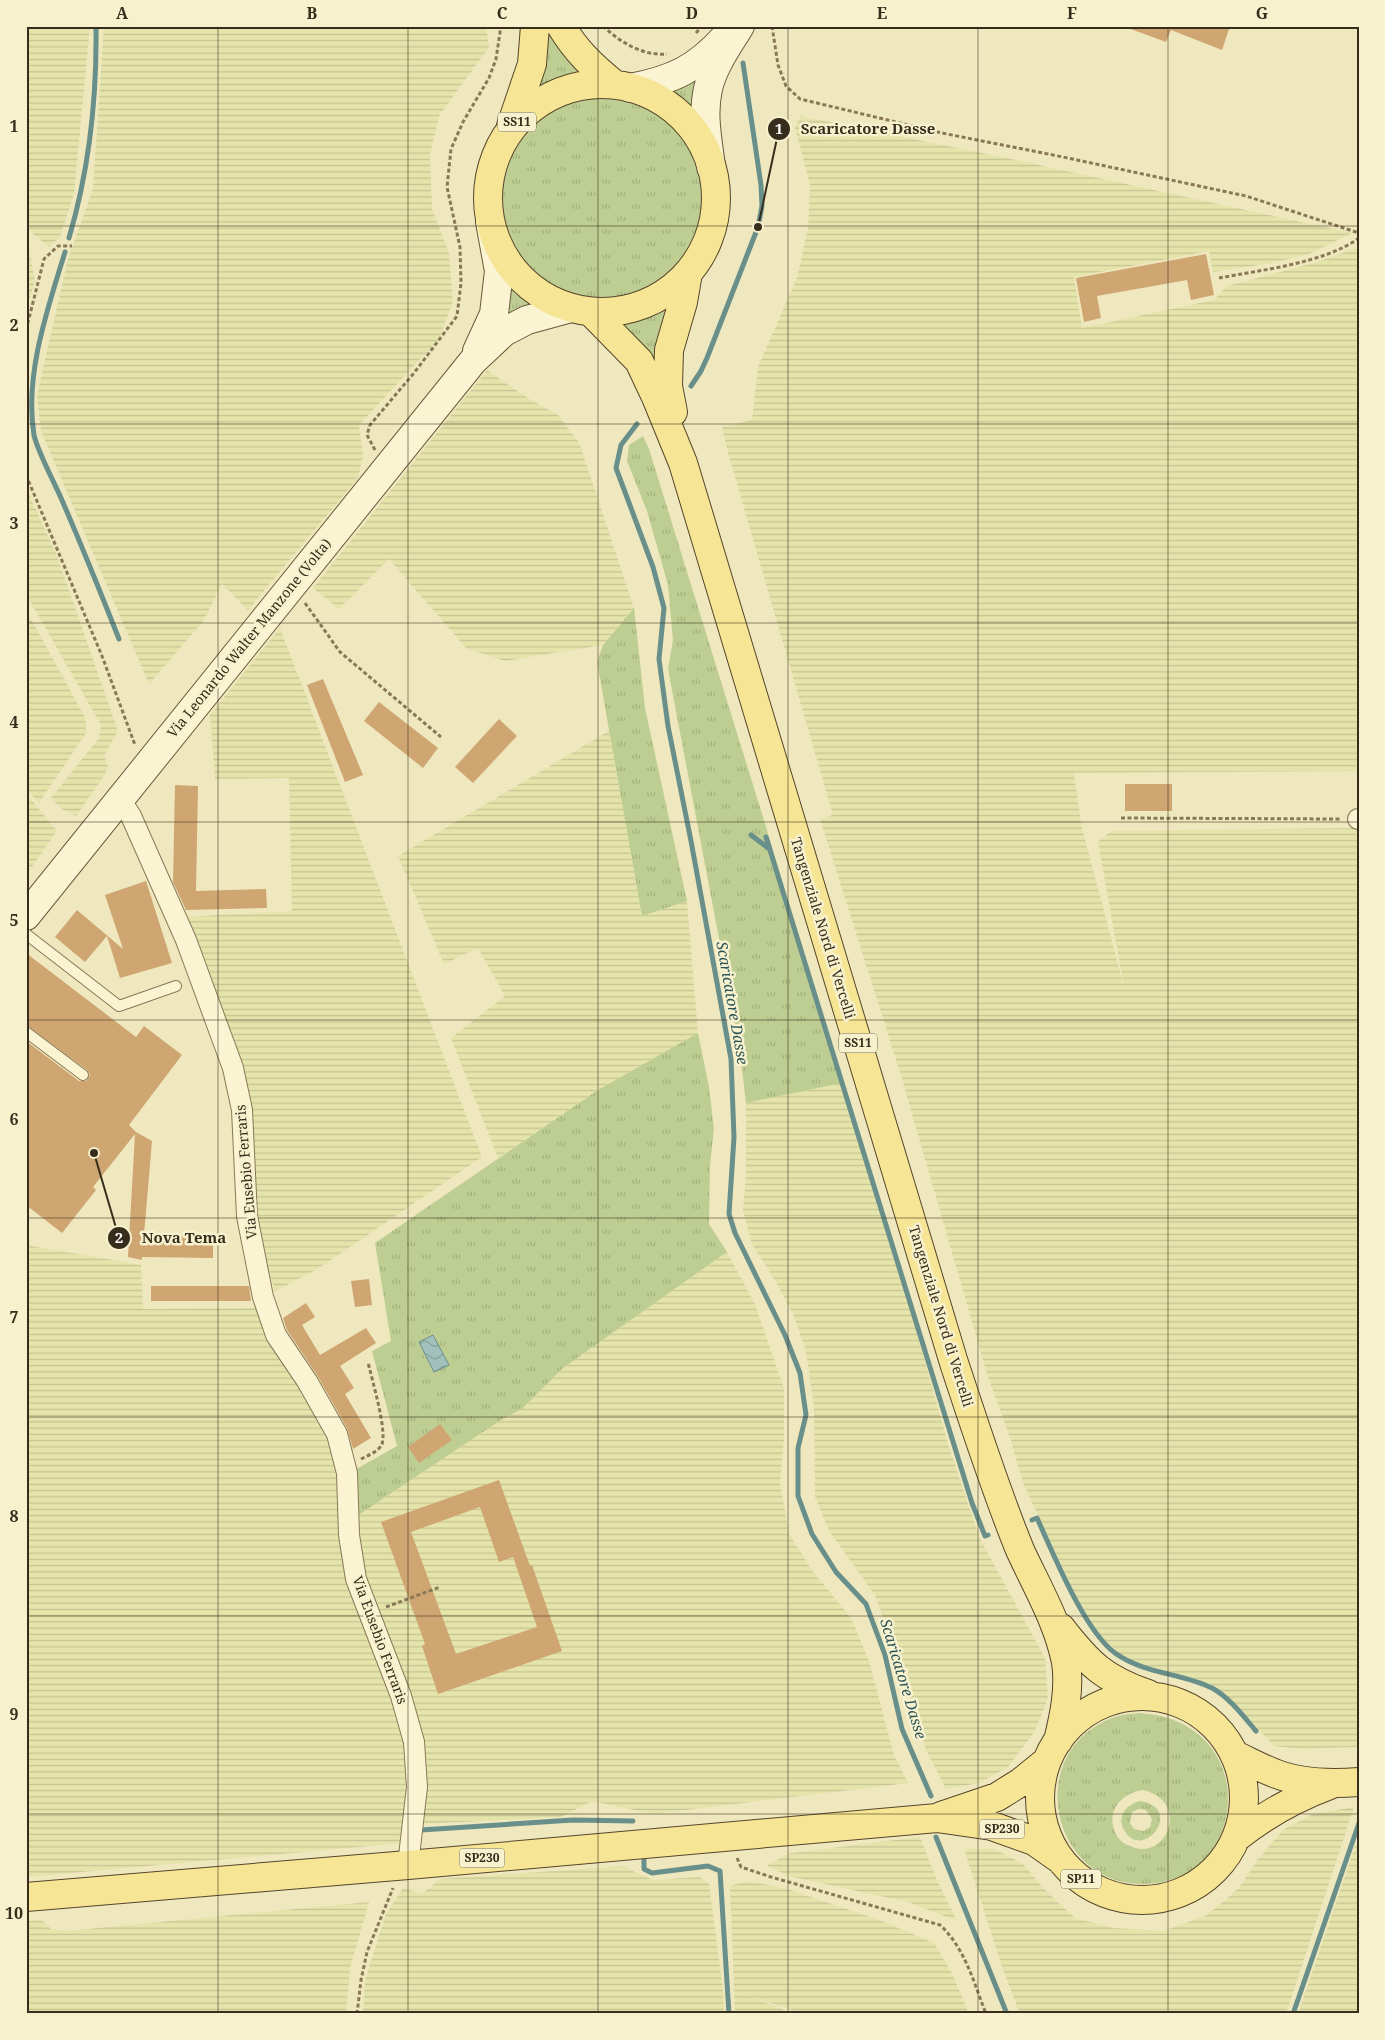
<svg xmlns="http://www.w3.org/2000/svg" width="1385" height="2040" viewBox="0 0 1385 2040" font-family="'Noto Serif',serif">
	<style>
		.farmland { fill: url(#farmland-rules) }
		.grass { fill: url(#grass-tufts); fill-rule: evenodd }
		.water { fill: url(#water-waves); stroke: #698f8b }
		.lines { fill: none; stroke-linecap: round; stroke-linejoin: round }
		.stream { stroke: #698f8b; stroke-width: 5 }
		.building { fill: #cfa672; fill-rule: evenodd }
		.service-casing { stroke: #897856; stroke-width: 12 }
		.minor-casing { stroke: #897856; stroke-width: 22 }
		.secondary-casing { stroke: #6a593a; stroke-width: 30 }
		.primary-casing { stroke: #56452b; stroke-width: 30 }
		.path { stroke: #897856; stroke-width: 3; stroke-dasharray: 4 2.5; stroke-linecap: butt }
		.service { stroke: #faf4d2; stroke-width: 10 }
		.minor { stroke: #faf4d2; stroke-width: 20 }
		.secondary { stroke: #faf4d2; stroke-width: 28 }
		.primary { stroke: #f5e594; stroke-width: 28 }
		.grid { fill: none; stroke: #372d1c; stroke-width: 1; stroke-opacity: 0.55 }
		.labels { text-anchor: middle; stroke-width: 5; stroke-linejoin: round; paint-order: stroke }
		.shield { fill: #f7f1ce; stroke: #716851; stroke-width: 1 }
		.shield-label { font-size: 12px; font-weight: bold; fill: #372d1c }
		.street-label { font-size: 14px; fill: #372d1c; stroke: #f7f1ce }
		.water-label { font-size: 15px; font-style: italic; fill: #2a5458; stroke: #f7f1ce }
		.leader { fill: none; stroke: #372d1c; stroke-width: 2 }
		.callout-dot { fill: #372d1c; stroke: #f7f1ce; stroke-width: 2 }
		.mark-label { font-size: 15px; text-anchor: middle; font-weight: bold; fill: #fff }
		.callout-label { font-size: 15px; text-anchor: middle; font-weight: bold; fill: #372d1c; stroke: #f7f1ce; stroke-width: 5; stroke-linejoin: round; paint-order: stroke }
		.neatline { fill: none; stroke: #372d1c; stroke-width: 2 }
		.grid-label { font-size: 16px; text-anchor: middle; font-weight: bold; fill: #372d1c }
	</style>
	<defs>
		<pattern id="farmland-rules" width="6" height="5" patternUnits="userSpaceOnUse" patternTransform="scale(1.25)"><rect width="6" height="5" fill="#e5e4ab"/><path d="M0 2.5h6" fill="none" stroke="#c5c493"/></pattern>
		<pattern id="grass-tufts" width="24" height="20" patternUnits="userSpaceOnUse" patternTransform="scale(1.25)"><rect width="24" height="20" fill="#bece92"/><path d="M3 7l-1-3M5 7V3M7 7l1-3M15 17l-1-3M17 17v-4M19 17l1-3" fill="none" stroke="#a4b17d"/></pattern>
		<pattern id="water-waves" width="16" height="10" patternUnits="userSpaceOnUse" patternTransform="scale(1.25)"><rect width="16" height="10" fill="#a2c1bc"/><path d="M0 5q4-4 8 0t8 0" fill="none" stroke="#859d98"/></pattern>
	</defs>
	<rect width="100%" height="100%" fill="#efe8be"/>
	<path class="farmland" d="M26,26H90L74,194L60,237L49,247L26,228Z
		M104,26H486L489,47L439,116L430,155L432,209L449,253L453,301L439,339L359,425L363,456L358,478L248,610L222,584L204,620L149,684L41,431L37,395L68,259L93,189Z
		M800,116L997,156L1352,233L1309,254L1272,263L1213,272L1209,251L1074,277L1082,328L1214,300L1227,286L1314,263L1359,247V771L1074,773L1081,824L1124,987L1098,842L1111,831L1359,828V1747L1302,1749L1274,1746L1228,1697L1211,1684L1143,1666L1120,1654L1099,1635L1075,1594L1023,1483L1011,1441L987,1374L900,1072L820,819L833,815L728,453L722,427L752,420L758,367L797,278L808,228L810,184L795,128Z
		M26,250L30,254L35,282L26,308Z
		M487,370L523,395L558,415L579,442L634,608L603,645L505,661L466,648L389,559L339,609L313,588Z
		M26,487L57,556L118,731L104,756L108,767L104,776L76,816L63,810L51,798L99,738L101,725L26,594Z
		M26,610L86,719V733L39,803L26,789Z
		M280,628L482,1157L316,1270L275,1291L259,1238L251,1101L223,1015L185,917L292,911L289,778L215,779L210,715Z
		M609,731L642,916L687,901L698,1033L598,1090L498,1158L451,1038L505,996L478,948L444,964L398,856Z
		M26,793L57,831L26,875Z
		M842,1083L898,1265L948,1444L980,1539L1045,1658L1048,1698L1035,1731L1008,1767L979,1783L946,1789L926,1750L894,1647L875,1595L829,1531L815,1496L814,1407L806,1351L794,1316L777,1284L752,1244L743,1211L746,1173V1103Z
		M26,1245L141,1265L143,1309L256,1308L277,1348L331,1434L341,1479L352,1591L402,1732L407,1790L403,1843L26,1877Z
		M727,1252L755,1304L784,1389V1440L780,1483L789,1534L814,1573L851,1618L869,1661L894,1755L908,1783L653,1814L592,1801L561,1817L422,1824L425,1763L360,1565L354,1518L501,1420L522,1409L563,1368Z
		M1354,1807L1286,2014H1020L1003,1970L964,1849H995L1023,1864L1046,1891L1075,1918L1114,1928L1164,1931L1207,1915L1239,1888L1258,1859L1284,1829L1313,1814Z
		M1359,1835V2014H1298Z
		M920,1837L936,1878L957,1921L908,1902L788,1876L767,1865L791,1853Z
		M624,1866L636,1873L654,1880L699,1877L709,1884L723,1989L724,2014H363L365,1980L386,1914L403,1888L422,1894L440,1879Z
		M747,1881L784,1888L877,1919L934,1943L953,1975L969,2014H803L750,1996L794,2014H735L730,1886Z
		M369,1902L350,1968L346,2014H26V1921L42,1920L51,1929L67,1931Z"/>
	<path class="grass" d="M545,26L557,46L581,71L552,79L535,89Z
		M703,72L695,112L669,89Z
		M500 199a101 101 0 1 1 202 0a101 101 0 1 1-202 0Z
		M506,283L514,293L532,306L497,324Z
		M668,308L658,373L620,326L644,319Z
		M643,436L649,449L767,830L842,1083L746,1103L739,1044L668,669L673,640L668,585L647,511L627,461L629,445Z
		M634,608L645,708L687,901L642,916L597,662L603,645Z
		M698,1033L709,1087L714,1129L710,1165L709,1224L727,1252L563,1368L522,1409L501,1420L354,1518L353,1471L397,1446L372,1351L391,1341L375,1243L598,1090Z
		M1140,1713C1262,1721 1251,1882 1145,1884C1053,1887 1023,1758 1107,1720C1118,1715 1129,1714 1140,1713ZM1143,1790C1191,1801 1167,1863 1130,1846C1124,1844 1119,1840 1116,1834C1105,1812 1121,1793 1143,1790Z
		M1140,1801C1186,1808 1142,1863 1124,1830C1116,1816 1127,1804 1140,1801ZM1139,1809L1146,1810L1152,1819L1150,1827L1144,1831L1134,1829L1130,1823L1132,1812Z"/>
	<path class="water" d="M433,1335L449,1365L434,1372L419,1342Z"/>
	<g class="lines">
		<path class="stream" d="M69,238C89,170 97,97 96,26
			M65,252C48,308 24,375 34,435C37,450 54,482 61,498C81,544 100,591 119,639
			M691,386L701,371L707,358L758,227L762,206L761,185L743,63
			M637,424L621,445L616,468L653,567L664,608L659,659L668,726L691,841L731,1059L734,1137L729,1214L735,1233L785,1335L800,1373L806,1415L798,1448V1496L812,1534L836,1572L866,1604L885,1655L902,1729L931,1796
			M751,835L768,848
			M766,837L972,1503L985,1536L988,1535
			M1032,1520L1037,1518C1054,1555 1084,1630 1115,1653C1144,1674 1182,1673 1212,1688C1229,1697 1244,1717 1256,1731
			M421,1830L573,1820L633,1821
			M936,1837L1007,2014
			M644,1860V1869L652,1873L708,1866L720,1871L729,2014
			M1293,2014L1359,1823"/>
	</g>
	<path class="building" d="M1128,26H1230L1222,50L1171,30L1166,42L1128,28Z
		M1206,254L1214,295L1191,300L1187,280L1097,296L1101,318L1084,322L1076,278Z
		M323,679L363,775L345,782L307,685Z
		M379,702L438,748L423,768L364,721Z
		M499,719L517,736L473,783L455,767Z
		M1125,784H1172V811H1125Z
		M175,785L198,786L196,891L266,889L267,908L186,910L173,882Z
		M146,881L172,963L120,978L107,936L85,962L55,937L77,910L123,949L105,895Z
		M26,953L136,1037L144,1026L182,1055L129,1125L136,1132L152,1141L144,1235L213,1236V1258L142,1257V1260L128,1257L135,1134L93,1187L96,1190L62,1233L26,1205V1041L79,1081H86L90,1075L87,1070L26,1025Z
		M369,1279L372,1305L355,1307L351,1281Z
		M151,1286H249L251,1301H151Z
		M306,1303L315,1317L302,1325L320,1355L366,1328L376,1343L340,1366L354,1388L345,1394L371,1438L353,1449L347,1428L317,1375L287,1330L283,1318Z
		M440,1424L452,1440L419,1463L408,1447Z
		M499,1480L530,1566L532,1565L562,1651L438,1694L422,1646L425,1644L381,1522ZM480,1507L499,1562L513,1557L537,1627L456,1654L411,1532Z"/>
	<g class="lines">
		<defs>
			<path id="service" d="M26,934L119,1006L176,986
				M26,1032L83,1075"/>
			<path id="minor" d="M120,799L131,816L186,940L233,1068L242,1110L247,1216L263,1297L276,1335L307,1381L337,1434L347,1473L349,1535L356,1579L401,1696L414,1742L417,1787L408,1865
				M1358,819H1359"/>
			<path id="secondary" d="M630,88C673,80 696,69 725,37
				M711,167C708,141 702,115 708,89C713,66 728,46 740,26
				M477,351L494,314L499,271L490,222
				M26,916L473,361L504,332L527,320L571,308"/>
			<path id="primary" d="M561,26C576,51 592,66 614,84
				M488 198a114 114 0 1 1 228 0a114 114 0 1 1-228 0Z
				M511,126L532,64L535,26
				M591,312L639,361L656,397L683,463L954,1363C975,1426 995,1489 1020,1550C1037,1587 1058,1622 1066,1662C1070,1689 1064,1716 1058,1741
				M673,412L668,386L669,350L683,302L688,273
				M1061,1628C1089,1664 1104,1679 1148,1694
				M1040 1798a102 102 0 1 1 204 0a102 102 0 1 1-204 0Z
				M1235,1755C1248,1761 1261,1768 1274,1773C1300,1784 1331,1784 1359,1782
				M941,1816L997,1797L1021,1782L1047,1761
				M1237,1837C1266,1814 1295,1798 1330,1785
				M26,1897L408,1865L937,1818L992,1826L1034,1841L1061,1860"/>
		</defs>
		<use href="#service" class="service-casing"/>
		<use href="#minor" class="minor-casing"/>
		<use href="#secondary" class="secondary-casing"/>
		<use href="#primary" class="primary-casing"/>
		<path class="path" d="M603,26C620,42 642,56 667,54
			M772,26L778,65L786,86L800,99L942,133L1063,157L1246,196L1359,233
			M696,33L702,26
			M1219,278C1261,270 1325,263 1359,238
			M26,330L44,259L58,246H72
			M375,450L367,435L370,425L414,373L457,316L461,283L460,247L447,187L451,149L463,122L489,78L496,59L501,26
			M26,475L102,656L135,745
			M305,603L340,652L441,737
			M1121,818L1341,819
			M361,1459C367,1456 377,1452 381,1446C389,1435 371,1377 368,1362
			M386,1607L440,1587
			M737,1858L741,1867L771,1877L940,1925C965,1948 974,1983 986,2014
			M357,2014L361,1980L367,1952L393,1888"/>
		<use href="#service" class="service"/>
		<use href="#minor" class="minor"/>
		<use href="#secondary" class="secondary"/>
		<use href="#primary" class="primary"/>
	</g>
	<path class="grid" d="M218,26V2014M408,26V2014M598,26V2014M788,26V2014M978,26V2014M1168,26V2014M26,226H1359M26,424H1359M26,623H1359M26,822H1359M26,1020H1359M26,1218H1359M26,1417H1359M26,1616H1359M26,1814H1359"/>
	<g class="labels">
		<g class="shield">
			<rect x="498" y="112.5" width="38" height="19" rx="4"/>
			<rect x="839" y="1033.5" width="38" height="19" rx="4"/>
			<rect x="979.5" y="1819.5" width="45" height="19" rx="4"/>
			<rect x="459.5" y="1848.5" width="45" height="19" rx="4"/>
			<rect x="1061" y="1869.5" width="40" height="19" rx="4"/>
		</g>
		<g class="shield-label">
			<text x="517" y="126">SS11</text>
			<text x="858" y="1047">SS11</text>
			<text x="1002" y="1833">SP230</text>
			<text x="482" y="1862">SP230</text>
			<text x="1081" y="1883">SP11</text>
		</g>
		<g class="street-label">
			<text transform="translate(249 638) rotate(-51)" y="5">Via Leonardo Walter Manzone (Volta)</text>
			<text transform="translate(823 928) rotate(73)" y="5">Tangenziale Nord di Vercelli</text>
			<text transform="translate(246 1172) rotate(-95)" y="5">Via Eusebio Ferraris</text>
			<text transform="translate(941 1316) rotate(73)" y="5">Tangenziale Nord di Vercelli</text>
			<text transform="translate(380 1640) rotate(70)" y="5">Via Eusebio Ferraris</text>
		</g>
		<g class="water-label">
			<text transform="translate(732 1003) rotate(80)" y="5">Scaricatore Dasse</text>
			<text transform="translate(903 1679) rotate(73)" y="5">Scaricatore Dasse</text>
		</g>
	</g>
	<path class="leader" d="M758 227L779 129M94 1153L119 1238"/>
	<g class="callout-dot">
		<circle cx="758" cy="227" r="5"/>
		<circle cx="94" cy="1153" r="5"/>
		<circle cx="779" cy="129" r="12"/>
		<circle cx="119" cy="1238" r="12"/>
	</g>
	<g class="mark-label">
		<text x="779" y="134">1</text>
		<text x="119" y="1243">2</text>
	</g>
	<g class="callout-label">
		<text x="868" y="134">Scaricatore Dasse</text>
		<text x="184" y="1243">Nova Tema</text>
	</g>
	<rect width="1385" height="2040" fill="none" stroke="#f7f1ce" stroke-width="55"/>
	<rect x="28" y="28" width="1330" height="1984" class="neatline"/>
	<g class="grid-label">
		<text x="122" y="19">A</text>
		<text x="312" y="19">B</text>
		<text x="502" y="19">C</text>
		<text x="692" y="19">D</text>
		<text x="882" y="19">E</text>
		<text x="1072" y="19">F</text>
		<text x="1262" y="19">G</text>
		<text x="14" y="132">1</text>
		<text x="14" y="331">2</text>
		<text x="14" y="529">3</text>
		<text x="14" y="728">4</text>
		<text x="14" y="926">5</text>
		<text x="14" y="1125">6</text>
		<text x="14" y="1323">7</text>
		<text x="14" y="1522">8</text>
		<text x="14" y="1720">9</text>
		<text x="14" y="1919">10</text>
	</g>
</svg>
